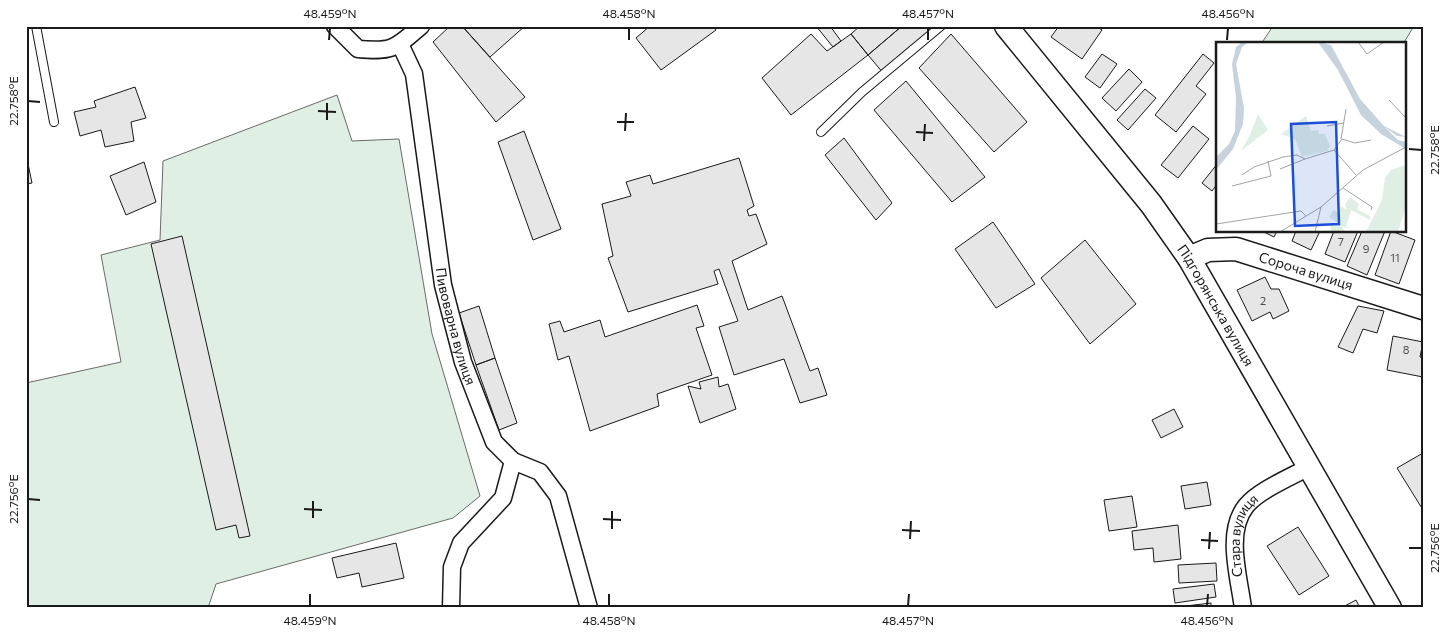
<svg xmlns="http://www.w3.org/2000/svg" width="1449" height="634" viewBox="0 0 1449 634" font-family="Commissioner,sans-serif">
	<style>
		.green { fill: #e0efe3; stroke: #6a6a6a }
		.building { fill: #e6e6e6; stroke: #1a1a1a }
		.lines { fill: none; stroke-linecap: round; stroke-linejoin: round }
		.lane-casing { stroke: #1a1a1a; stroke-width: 10 }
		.street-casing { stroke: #1a1a1a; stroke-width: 19 }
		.secondary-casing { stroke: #1a1a1a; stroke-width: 25 }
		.lane { stroke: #fff; stroke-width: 8 }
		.street { stroke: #fff; stroke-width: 16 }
		.secondary { stroke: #fff; stroke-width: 22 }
		.ticks { fill: none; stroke: #1a1a1a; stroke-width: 2 }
		.labels { text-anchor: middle; stroke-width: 4; stroke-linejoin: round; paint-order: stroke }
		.number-label { font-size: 11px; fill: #4d4d4d }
		.street-label { font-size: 14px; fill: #1a1a1a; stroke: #fff }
		.inset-road { fill: none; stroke: #a3a3a3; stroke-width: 1 }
		.view { fill: #1d4ed8; fill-opacity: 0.15; stroke: #1d4ed8; stroke-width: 2.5 }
		.inset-edge { fill: none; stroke: #1a1a1a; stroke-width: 2.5 }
		.neatline { fill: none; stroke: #1a1a1a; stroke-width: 2 }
		.ticks-label { font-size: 12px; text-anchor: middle; fill: #1a1a1a }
	</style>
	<rect width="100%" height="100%" fill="#fff"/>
	<path class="green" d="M1273,26H1414L1403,44H1261Z
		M337,95L352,141L399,139L432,334L480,496L453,518L216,584L208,608H26V383L121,362L101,255L160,240L163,161Z"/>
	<path class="building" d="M450,26H462L525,97L496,122L433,42Z
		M462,26H525L490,57Z
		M650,26H713L716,30L661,70L636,38Z
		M816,26H830L841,41L833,47Z
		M860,26H902L868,55L851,34Z
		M902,26H941L884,74L868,55Z
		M1059,26H1096L1102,30L1082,59L1051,37Z
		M811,34L827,51L851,34L868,55L791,115L762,78Z
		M951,34L1027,122L994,152L919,68Z
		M1102,54L1117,64L1100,88L1085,77Z
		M1203,54L1214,63L1196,86L1206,94L1176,132L1155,115Z
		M1129,69L1142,82L1116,111L1102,98Z
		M906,81L985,177L952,202L874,110Z
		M135,87L146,118L131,122L134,141L105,147L101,130L80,136L74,112L96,107L94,101Z
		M1145,89L1156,98L1128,130L1117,120Z
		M1193,126L1209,139L1178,178L1161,165Z
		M524,131L561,229L533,240L498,142Z
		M844,138L892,203L876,220L825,155Z
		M26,154L32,183L26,184Z
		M739,158L754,206L747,210L749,216L756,214L767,244L732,261L748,310L782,296L810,371L818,368L827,395L800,403L784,359L734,375L719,327L738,321L719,269L714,271L718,284L628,312L608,258L613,256L602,204L631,196L626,182L650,175L653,184Z
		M144,162L156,202L126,215L110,176Z
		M1218,163V183L1212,191L1202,183Z
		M993,222L1035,284L996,308L955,249Z
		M1262,231H1277L1274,237Z
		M1296,231H1320L1311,250L1292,241Z
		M1334,231H1358L1345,262L1325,254Z
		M1362,231H1385L1367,275L1347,266Z
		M1391,231L1415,240L1399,284L1375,275Z
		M182,236L250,536L239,538L236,525L216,530L151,244Z
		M1085,240L1136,304L1090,344L1041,278Z
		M1265,277L1271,289H1279L1289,311L1273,319L1270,312L1252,321L1237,290Z
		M697,305L704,326L696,328L712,375L657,394L659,406L590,431L569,356L558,360L549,324L560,321L564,332L600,320L605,337Z
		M479,306L495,358L476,365L459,313Z
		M1358,306L1384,311L1377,333L1363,329L1353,353L1338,347Z
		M1393,336L1423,342L1420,357L1423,358V377L1387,370Z
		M495,358L517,423L499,430L476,365Z
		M718,377L719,387L728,384L736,409L700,423L688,386L701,389L699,382Z
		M1174,409L1183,427L1161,438L1152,420Z
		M1423,453V510L1397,468Z
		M1207,482L1211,505L1185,509L1181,486Z
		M1132,496L1137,527L1109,531L1104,500Z
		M1178,525L1181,559L1154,562L1153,548L1134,550L1132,531Z
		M1298,527L1329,576L1299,595L1267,546Z
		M396,543L404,578L362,587L359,573L337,578L332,558Z
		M1216,563L1217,581L1179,583L1178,565Z
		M1214,584L1216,597L1175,603L1173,589Z
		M1356,600L1360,608H1341Z
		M1211,603V608H1178L1177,607Z"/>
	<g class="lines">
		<defs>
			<path id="lane" d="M36,26L54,122
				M821,132L862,92L941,26"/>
			<g id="street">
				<path d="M335,26L358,49C393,52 394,49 421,26"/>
				<path id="s1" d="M400,44L414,74L443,285L463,362L494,442L513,461L503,498L461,543L452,567L451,608"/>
				<path d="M513,461L540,472L558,496L589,608"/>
				<path id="s2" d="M1243,608C1239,577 1225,532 1246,506C1259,490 1291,477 1309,467"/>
			</g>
			<g id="secondary">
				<path id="s3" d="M1006,26L1151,204L1189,258L1390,608"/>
				<path id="s4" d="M1189,258L1208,250L1236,249L1423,308"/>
			</g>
		</defs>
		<use href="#lane" class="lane-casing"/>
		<use href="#street" class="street-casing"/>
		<use href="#secondary" class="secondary-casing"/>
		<use href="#lane" class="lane"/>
		<use href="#street" class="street"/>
		<use href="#secondary" class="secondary"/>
	</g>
	<path class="ticks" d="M329,40L330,28M629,40V28M928,40V28M1227,40L1228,28M28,101L40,102M318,111L336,112M327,120V103M617,122H634M625,131L626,113M916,132L933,133M924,141L925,124M1409,149L1422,150M28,499L40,500M304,509L322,510M313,518V501M603,519L621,520M612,529V511M902,530L920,531M910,539L911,521M1201,540L1218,541M1409,548H1422M1209,549L1210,532M310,606V594M609,606V594M908,606L909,594M1207,606L1208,594"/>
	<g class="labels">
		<g class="number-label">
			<text x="1341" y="246">7</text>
			<text x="1366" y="253">9</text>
			<text x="1395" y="262">11</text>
			<text x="1263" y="305">2</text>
			<text x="1406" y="354">8</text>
		</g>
		<g class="street-label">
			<text dy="5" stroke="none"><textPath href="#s4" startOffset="122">Сороча вулиця</textPath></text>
			<text dy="5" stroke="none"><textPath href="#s3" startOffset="350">Підгорянська вулиця</textPath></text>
			<text dy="5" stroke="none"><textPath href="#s1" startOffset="289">Пивоварна вулиця</textPath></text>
			<text dy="5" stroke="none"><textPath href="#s2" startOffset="75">Стара вулиця</textPath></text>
		</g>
	</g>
	<g transform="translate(1216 42)">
		<rect width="190" height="190" fill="#fff"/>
		<path d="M42,72L52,88L25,109L34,93ZM90,74L95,89L102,88L103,92H109L114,104L111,109L86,115L79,97L65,92ZM190,123V164L182,190H150L166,158L169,136L175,128ZM134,155L143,162L141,167L154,174V178L135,168L130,185L141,190L126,184L129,190H109L115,189L114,182L119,184L122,181L113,175L118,168L123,171L125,164L131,168L129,162Z" fill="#e0efe3"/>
		<path d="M26,0H32L26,5L20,22L28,66L27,82L17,107L0,128V115L13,102L19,89L20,56L16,22L20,5ZM102,0L115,3L144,57L168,84L190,95L181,94L169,85L182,98L190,100V107L165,92L145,73L122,28Z" fill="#c6d2dc"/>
		<path class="inset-road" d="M142,0L151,12L168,0M173,58L190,76M111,84L128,81M125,97L130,67M118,108L126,97L139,101L155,98M118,108L140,133M64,127L89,117M26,133L38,125L67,115L81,113L89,117L118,108M16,144L55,134L52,119M127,146L156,165L155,168M0,182L85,169L90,174M64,190L105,165L147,128L190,105M99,190L105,165"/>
		<path class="view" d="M120,80L123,182L79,184L75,82Z"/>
		<rect width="190" height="190" class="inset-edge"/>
	</g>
	<rect width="1449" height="634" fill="none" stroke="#ffffff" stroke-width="55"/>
	<rect x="28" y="28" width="1394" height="578" class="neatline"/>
	<g class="ticks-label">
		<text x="330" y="18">48.459°N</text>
		<text x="629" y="18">48.458°N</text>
		<text x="928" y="18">48.457°N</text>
		<text x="1228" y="18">48.456°N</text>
		<text transform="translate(14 101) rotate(-90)" y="4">22.758°E</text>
		<text transform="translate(1435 150) rotate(-90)" y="4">22.758°E</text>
		<text transform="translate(14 499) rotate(-90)" y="4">22.756°E</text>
		<text transform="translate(1435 548) rotate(-90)" y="4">22.756°E</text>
		<text x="310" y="625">48.459°N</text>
		<text x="609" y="625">48.458°N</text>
		<text x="908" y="625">48.457°N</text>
		<text x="1207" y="625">48.456°N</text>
	</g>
</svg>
